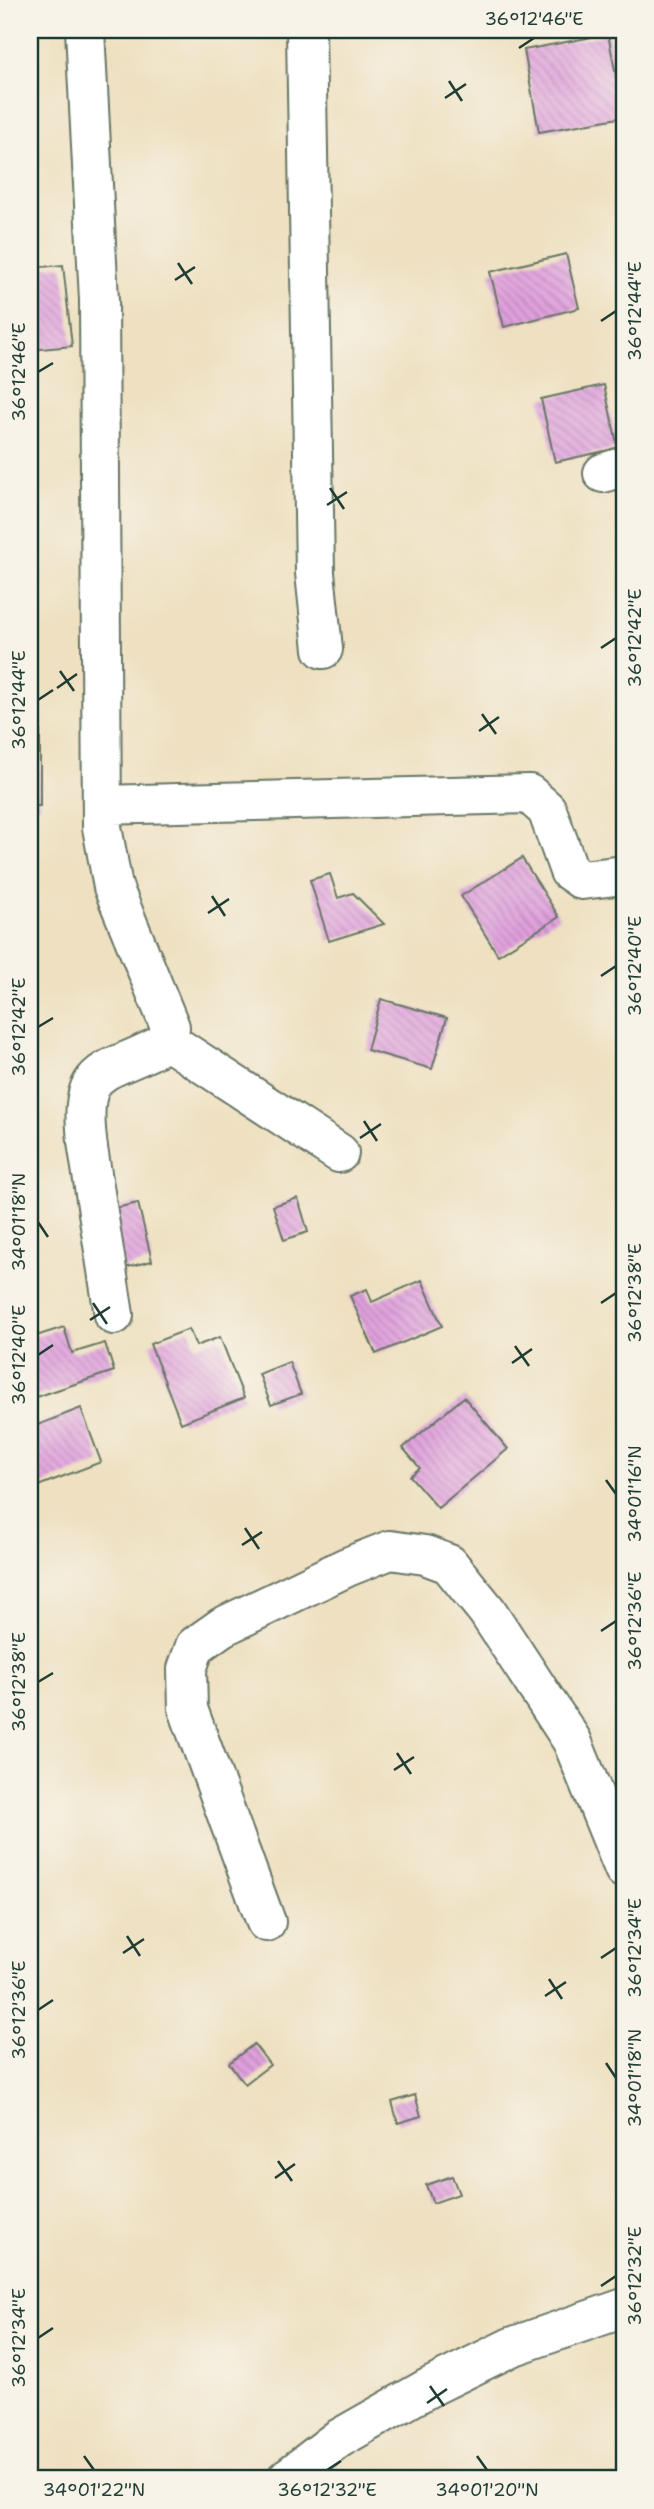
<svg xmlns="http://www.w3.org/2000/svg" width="654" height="2509" viewBox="0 0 654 2509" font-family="'Shantell Sans',sans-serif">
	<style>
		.building { fill: url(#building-back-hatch) }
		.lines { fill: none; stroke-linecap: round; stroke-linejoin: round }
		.minor-casing { stroke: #677665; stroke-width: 42 }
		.minor { stroke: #fff; stroke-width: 38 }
		.ticks { fill: none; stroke: #1f3d34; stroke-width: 2.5 }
		.neatline { fill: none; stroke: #1f3d34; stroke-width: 2.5 }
		.ticks-label { font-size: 18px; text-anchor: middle; fill: #1f3d34 }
	</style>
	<defs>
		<pattern id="building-back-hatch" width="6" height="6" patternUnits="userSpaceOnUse" patternTransform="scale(1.75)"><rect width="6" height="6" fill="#e0a0dd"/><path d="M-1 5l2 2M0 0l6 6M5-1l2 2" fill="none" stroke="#b584b4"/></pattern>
	</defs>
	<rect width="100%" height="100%" fill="#f7f3e8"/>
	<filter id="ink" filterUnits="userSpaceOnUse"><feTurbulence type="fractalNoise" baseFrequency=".0143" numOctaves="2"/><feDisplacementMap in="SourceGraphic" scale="14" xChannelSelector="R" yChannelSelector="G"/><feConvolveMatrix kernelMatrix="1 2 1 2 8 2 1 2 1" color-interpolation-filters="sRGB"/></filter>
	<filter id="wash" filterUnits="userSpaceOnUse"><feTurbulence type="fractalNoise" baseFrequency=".00686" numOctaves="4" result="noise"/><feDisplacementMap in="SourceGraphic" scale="28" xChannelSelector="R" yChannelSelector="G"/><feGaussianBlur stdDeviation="1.57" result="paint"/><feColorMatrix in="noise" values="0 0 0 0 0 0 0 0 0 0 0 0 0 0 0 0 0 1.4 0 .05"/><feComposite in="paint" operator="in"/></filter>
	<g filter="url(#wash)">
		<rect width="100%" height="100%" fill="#eee0c0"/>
		<g id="blocks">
			<path class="building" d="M608,34L624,117L539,132L524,50Z
				M566,254L579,308L504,327L490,272Z
				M63,265L72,346L30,350V268Z
				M604,385L618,448L555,462L541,399Z
				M30,717H40V806H30Z
				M522,858L559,917L498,955L461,896Z
				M330,874L338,898L353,893L384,924L329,941L310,880Z
				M381,999L447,1018L432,1069L367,1050Z
				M298,1198L308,1232L284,1240L273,1206Z
				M138,1203L152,1261L120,1269L107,1210Z
				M422,1280L442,1326L376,1354L350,1296L367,1289L372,1302Z
				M64,1327L72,1353L105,1343L114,1371L30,1399V1338Z
				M189,1329L196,1346L220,1337L244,1398L181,1423L150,1344Z
				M289,1362L301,1394L271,1405L259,1374Z
				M464,1397L508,1449L438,1508L410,1476L420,1468L403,1448Z
				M81,1408L101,1462L30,1489V1428Z
				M254,2044L270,2065L245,2084L229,2063Z
				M415,2095L421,2116L398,2123L392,2102Z
				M452,2176L459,2194L433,2203L426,2185Z"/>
		</g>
	</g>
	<g filter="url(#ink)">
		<use href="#blocks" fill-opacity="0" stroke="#677665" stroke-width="2"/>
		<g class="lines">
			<defs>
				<path id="minor" d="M85,30L99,300L102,827L113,887L170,1027L168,1041C107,1078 76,1057 88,1148L114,1315
					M306,30L315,573L323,649
					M603,473L624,466
					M102,805L529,794L547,810L569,871L582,880L624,875
					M168,1041L339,1153
					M266,1922L188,1709L187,1669L195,1646L222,1627L347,1567L390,1550L425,1555L449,1564L487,1611L572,1741L624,1869
					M286,2479L338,2439L428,2388L511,2347L624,2308"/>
			</defs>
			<use href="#minor" class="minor-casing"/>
			<use href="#minor" class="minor"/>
		</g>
	</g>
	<path class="ticks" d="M519,48L534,38M449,81L462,101M445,98L466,84M178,263L192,284M175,280L195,267M601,321L616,311M38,372L53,363M330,488L344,509M327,505L347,492M601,648L616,638M60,671L74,691M57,688L77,674M38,700L53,690M482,714L496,734M479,731L499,717M212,896L225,916M208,913L229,899M601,976L616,966M38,1027L53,1018M364,1121L377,1141M360,1138L381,1124M38,1222L48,1237M93,1303L107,1324M601,1303L616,1293M90,1320L110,1307M515,1346L529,1366M38,1355L53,1345M512,1363L532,1349M606,1480L616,1494M245,1528L259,1549M242,1545L262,1532M601,1631L616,1621M38,1682L53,1673M397,1753L411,1774M394,1770L414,1757M127,1936L140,1956M123,1953L144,1939M601,1958L616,1948M549,1979L562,1999M545,1996L566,1982M38,2010L53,2000M606,2063L616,2078M278,2161L292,2181M275,2178L295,2164M601,2286L616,2276M38,2338L53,2328M430,2386L444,2406M427,2403L447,2389M84,2456L94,2470M477,2456L487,2470M327,2470L341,2461"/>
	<rect width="654" height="2509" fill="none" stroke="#f7f3e8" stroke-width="77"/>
	<rect x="38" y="38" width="578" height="2432" class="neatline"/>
	<g class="ticks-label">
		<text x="534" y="25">36°12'46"E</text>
		<text transform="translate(635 311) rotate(-90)" y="6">36°12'44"E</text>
		<text transform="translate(19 372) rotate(-90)" y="6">36°12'46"E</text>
		<text transform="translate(635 638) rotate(-90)" y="6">36°12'42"E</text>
		<text transform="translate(19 700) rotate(-90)" y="6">36°12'44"E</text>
		<text transform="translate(635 966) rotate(-90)" y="6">36°12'40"E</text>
		<text transform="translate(19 1027) rotate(-90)" y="6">36°12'42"E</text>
		<text transform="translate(19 1222) rotate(-90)" y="6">34°01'18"N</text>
		<text transform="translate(635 1293) rotate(-90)" y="6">36°12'38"E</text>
		<text transform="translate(19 1355) rotate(-90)" y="6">36°12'40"E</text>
		<text transform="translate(635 1494) rotate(-90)" y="6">34°01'16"N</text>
		<text transform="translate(635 1621) rotate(-90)" y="6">36°12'36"E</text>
		<text transform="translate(19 1682) rotate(-90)" y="6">36°12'38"E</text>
		<text transform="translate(635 1948) rotate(-90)" y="6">36°12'34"E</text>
		<text transform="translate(19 2010) rotate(-90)" y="6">36°12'36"E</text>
		<text transform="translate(635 2078) rotate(-90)" y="6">34°01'18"N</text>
		<text transform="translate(635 2276) rotate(-90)" y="6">36°12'32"E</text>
		<text transform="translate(19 2338) rotate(-90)" y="6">36°12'34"E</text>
		<text x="94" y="2496">34°01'22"N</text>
		<text x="327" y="2496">36°12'32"E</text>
		<text x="487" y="2496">34°01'20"N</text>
	</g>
</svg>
